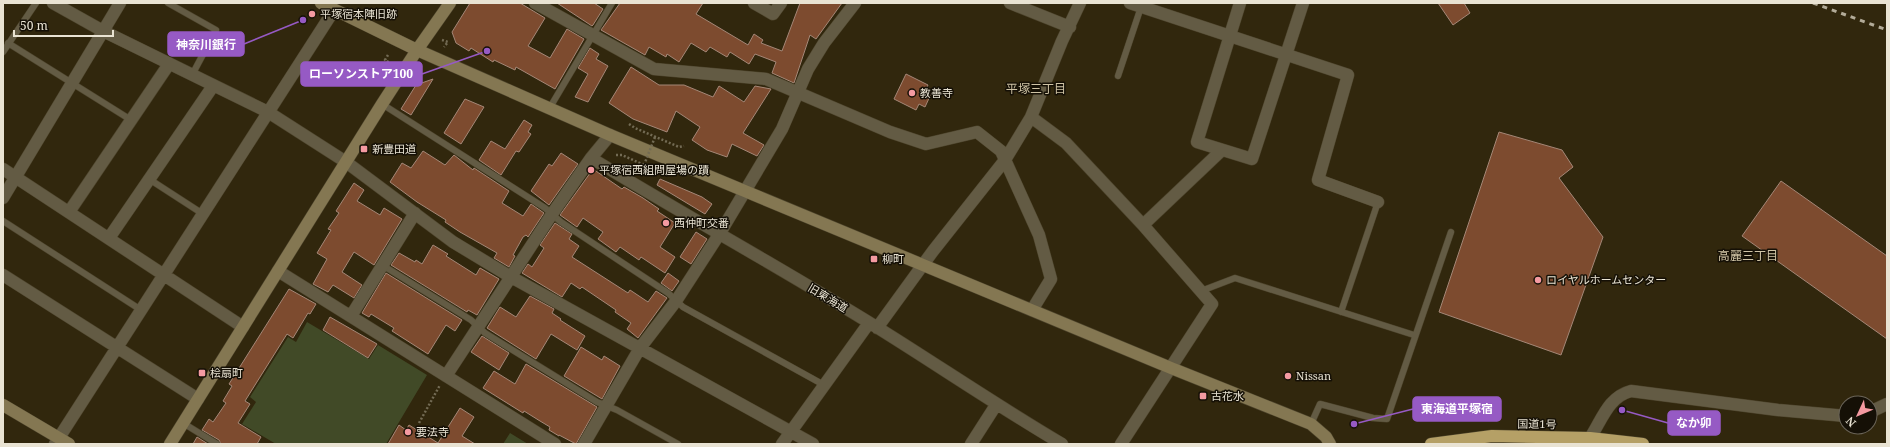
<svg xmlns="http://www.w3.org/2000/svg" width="1890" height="447" viewBox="0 0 1890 447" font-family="'Noto Serif','Noto Sans JP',serif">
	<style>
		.green { fill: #414a27 }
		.building { fill: #7d4b2f; stroke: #a48777 }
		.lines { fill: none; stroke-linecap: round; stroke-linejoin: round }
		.lane-casing { stroke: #4e452d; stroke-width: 7 }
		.street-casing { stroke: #4e452d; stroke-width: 13 }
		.secondary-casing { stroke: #4e452d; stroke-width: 13 }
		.highway-casing { stroke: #4e452d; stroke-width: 13 }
		.path { stroke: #736b54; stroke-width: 2.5; stroke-dasharray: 2 2; stroke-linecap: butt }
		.lane { stroke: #635b44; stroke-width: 6 }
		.street { stroke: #635b44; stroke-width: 12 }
		.secondary { stroke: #847752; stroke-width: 12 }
		.highway { stroke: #b5a066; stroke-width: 12 }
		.rail { stroke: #b2ab98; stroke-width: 3; stroke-dasharray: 5 5; stroke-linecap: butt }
		.path-bridge { stroke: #736b54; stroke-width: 2.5; stroke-dasharray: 2 2; stroke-linecap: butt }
		.poi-dot { fill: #f49aa1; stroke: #151006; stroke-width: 1.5 }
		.labels { text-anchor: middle; stroke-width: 3; stroke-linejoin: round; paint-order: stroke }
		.poi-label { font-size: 11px; fill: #e9e3d3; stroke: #151006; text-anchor: start }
		.street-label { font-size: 11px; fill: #e9e3d3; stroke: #151006 }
		.neighbourhood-label { font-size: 12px; fill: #cfc3a5; stroke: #151006 }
		.leader { fill: none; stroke: #965ac4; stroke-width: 1.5 }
		.callout-dot { fill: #965ac4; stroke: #151006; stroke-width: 1.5 }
		.callout { fill: #965ac4; stroke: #965ac4; stroke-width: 1.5 }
		.callout-label { font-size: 12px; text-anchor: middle; font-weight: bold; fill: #fff }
	</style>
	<rect width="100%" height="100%" fill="#31270d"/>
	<path class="green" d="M307,322L369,359L378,345L427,375L386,444H276L242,424L256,402L250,397L288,337L296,342Z
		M510,433L528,444H503Z"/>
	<path class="building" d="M470,3H520L545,18L528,46L550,58L567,29L584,39L555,89L516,67L515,70L494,60L493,62L471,48L469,51L456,43L452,32Z
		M557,3H594L603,9L593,25L592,26Z
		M620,3H703L696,14L748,45L754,34L763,40L761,43L782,51L800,3H842L816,39L810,35L794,83L772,73L776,62L755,54L749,64L730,52L727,57L710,47L706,52L691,43L679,62L667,54L666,57L649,47L645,55L601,30Z
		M1438,3H1464L1470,13L1453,25Z
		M590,48L599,54L596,59L608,66L588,102L575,97L588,74L578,68Z
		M631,67L659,85H684L713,97L719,86L744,102L755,86L771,89L743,133L764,145L757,156L732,144L727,157L707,150L692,140L700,127L676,111L667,132L633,119L609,103Z
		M906,74L928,85L925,91L931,94L925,107L919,104L916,110L894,99Z
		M433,79L411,115L401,109L416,85Z
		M465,99L484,107L461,144L444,133Z
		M524,120L532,125L528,132L531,134L519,152L516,151L501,175L479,160L491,141L505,149Z
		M1499,132L1562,150L1573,167L1559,178L1603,237L1561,355L1439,312Z
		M423,151L445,165L454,155L473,170L474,168L509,191L502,203L523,216L531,204L544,213L528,237L526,235L523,237L513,255L515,256L509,267L494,258L497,253L460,232L445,222L446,220L417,202L390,182L402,163L411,168Z
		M561,153L578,164L549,205L531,191L549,164L552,166Z
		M593,169L622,189L624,187L643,198L659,209L657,211L675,223L660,247L675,257L665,273L641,257L639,260L620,247L616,252L598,239L603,232L583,218L577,227L560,215Z
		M660,179L702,197L712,204L705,214L657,185Z
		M1781,181L1887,256V339L1742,236Z
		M354,183L364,190L357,201L380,215L384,208L402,219L374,265L354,252L342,272L362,285L354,298L333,285L328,292L313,284L327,259L317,253L331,230L328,229L339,213L336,211Z
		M555,223L572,234L569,239L579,246L572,257L628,293L630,290L648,302L656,291L667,298L638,338L627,329L631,323L615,312L616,310L582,287L580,289L571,283L562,297L522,273L528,264L532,267L544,248L540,245Z
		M696,232L707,239L691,264L680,257Z
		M433,245L448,254L446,256L476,275L480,268L499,279L477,315L468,310L467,312L391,265L399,253L415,262L416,260L422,264Z
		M386,273L462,320L455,331L446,325L428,354L392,331L394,328L371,314L369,317L362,313Z
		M668,273L679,281L672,291L661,283Z
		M289,289L316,304L310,314L308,313L293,338L287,334L245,401L250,404L238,423L261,437L257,444H221L219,440L202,430L209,419L213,422L226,403L223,401L232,386L229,384Z
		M530,296L554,309L552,313L561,319L560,320L585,336L577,350L551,334L536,359L487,328L500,307L516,317Z
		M330,317L377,344L368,358L323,330Z
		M482,336L509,353L499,370L471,352Z
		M581,347L602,360L604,356L620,366L602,399L564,376Z
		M526,364L597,407L576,444L559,435V436L549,430L550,427L540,421L524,411L523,413L483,388L494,371L515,384Z
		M460,408L474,417L462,436L475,444H388L399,425L406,430L409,425L438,443Z
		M197,437L208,444H193Z"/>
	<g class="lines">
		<defs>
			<path id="lane" d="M168,3L216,30L192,75
				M8,43L131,120
				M3,52L36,3
				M1118,76L1141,7
				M382,104L545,208L561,222L668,293L683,307L824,385
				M549,109L612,3
				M149,179L203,214
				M3,221L141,310
				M382,265L471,320L485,333L597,402L617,410L678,444
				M1201,291L1235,278L1414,335
				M1341,312L1378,202
				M183,423L217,444
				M1311,424L1320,404L1373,418L1387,419L1451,232"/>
			<path id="street" d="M53,3L103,31L268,112L346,162L453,242L511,277L813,444
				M535,3L654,69L766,79L890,132L926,144L977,132L1001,151L1039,235L1051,279L1032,310
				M754,3L773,14L781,3
				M1010,3L1070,27
				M1130,3L1348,75L1318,180L1378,202
				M1240,3L1197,142L1252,159L1303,3
				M1031,117L1066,143L1143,225L1212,304L1121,444
				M591,158C686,216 783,269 878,328C939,366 999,407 1062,444
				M3,169L243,327
				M3,198L120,3
				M69,212L169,64
				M1143,225L1222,150
				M109,238L213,86
				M278,271L555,444
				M3,275L198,399
				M351,316L415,213
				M877,328L933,251L1005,160L1031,117L1062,41L1080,3
				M446,376L552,214L591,158L610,135
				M1870,412L1887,404
				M1590,438C1602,420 1608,397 1631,391L1778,410L1846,416
				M55,444L334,10
				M584,444L640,348L676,301L720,233L782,129L808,69L824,43L855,3
				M782,444L869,323
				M971,444L996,405"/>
			<path id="secondary" d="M321,3L417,50L610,135L1171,368L1311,424L1326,437L1330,444
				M3,405L69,444
				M170,444L382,104L417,50L450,3"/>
			<path id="highway" d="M1431,444L1492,436L1590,438L1643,444"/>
		</defs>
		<use href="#lane" class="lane-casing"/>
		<use href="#street" class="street-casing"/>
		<use href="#secondary" class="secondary-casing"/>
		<use href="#highway" class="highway-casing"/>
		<path class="path" d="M442,40L448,42L444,47
			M388,55L385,60L390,63
			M629,124L635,128L679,147L684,146
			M616,155H622L644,165
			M419,423L440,385"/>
		<use href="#lane" class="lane"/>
		<use href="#street" class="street"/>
		<use href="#secondary" class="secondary"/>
		<use href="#highway" class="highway"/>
		<path class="rail" d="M1813,3L1887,30"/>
		<path class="path-bridge" d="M644,165L655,137"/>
	</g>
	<g class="poi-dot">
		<circle cx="312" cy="14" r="4"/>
		<circle cx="912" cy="93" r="4"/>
		<rect x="360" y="145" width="8" height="8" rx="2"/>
		<circle cx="591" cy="170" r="4"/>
		<circle cx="666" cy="223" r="4"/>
		<rect x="870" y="255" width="8" height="8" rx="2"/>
		<circle cx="1538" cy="280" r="4"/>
		<rect x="198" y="369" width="8" height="8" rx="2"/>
		<circle cx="1288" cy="376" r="4"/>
		<rect x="1199" y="392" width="8" height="8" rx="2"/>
		<circle cx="408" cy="432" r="4"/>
	</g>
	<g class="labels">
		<g class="poi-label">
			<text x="320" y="18">平塚宿本陣旧跡</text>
			<text x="920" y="97">教善寺</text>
			<text x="372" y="153">新豊田道</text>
			<text x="599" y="174">平塚宿西組問屋場の蹟</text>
			<text x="674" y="227">西仲町交番</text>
			<text x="882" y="263">柳町</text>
			<text x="1546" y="284">ロイヤルホームセンター</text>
			<text x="210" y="377">桧扇町</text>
			<text x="1296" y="380">Nissan</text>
			<text x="1211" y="400">古花水</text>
			<text x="416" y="436">要法寺</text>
		</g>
		<g class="street-label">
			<text transform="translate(828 298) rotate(31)" y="4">旧東海道</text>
			<text transform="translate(1537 424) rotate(1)" y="4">国道1号</text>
		</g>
		<g class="neighbourhood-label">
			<text x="1036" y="93">平塚三丁目</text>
			<text x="1748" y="260">高麗三丁目</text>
		</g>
	</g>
	<path class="leader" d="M303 20L244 44M487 51L422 74M1354 424L1413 409M1622 410L1668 423"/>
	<g class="callout-dot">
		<circle cx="303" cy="20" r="4"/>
		<circle cx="487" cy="51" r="4"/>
		<circle cx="1354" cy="424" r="4"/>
		<circle cx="1622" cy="410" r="4"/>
	</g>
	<g class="callout">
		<rect x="168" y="32" width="76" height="24" rx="4"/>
		<rect x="301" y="62" width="121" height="24" rx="4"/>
		<rect x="1413" y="397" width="88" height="24" rx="4"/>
		<rect x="1668" y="411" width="52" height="24" rx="4"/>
	</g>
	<g class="callout-label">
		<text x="206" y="49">神奈川銀行</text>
		<text x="361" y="78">ローソンストア100</text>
		<text x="1457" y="413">東海道平塚宿</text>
		<text x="1694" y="427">なか卯</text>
	</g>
	<rect width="1890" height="447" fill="none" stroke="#e9e3d3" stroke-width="8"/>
	<g transform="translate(1858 415) rotate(226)"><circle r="19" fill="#151006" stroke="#6a6458"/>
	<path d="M0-3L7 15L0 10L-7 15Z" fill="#f49aa1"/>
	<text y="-6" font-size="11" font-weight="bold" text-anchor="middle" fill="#e9e3d3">N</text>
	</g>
	<path d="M14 30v6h99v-6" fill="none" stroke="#e9e3d3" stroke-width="2"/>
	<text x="20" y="30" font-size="12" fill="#e9e3d3" stroke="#151006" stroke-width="3" paint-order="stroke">50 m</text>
</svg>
